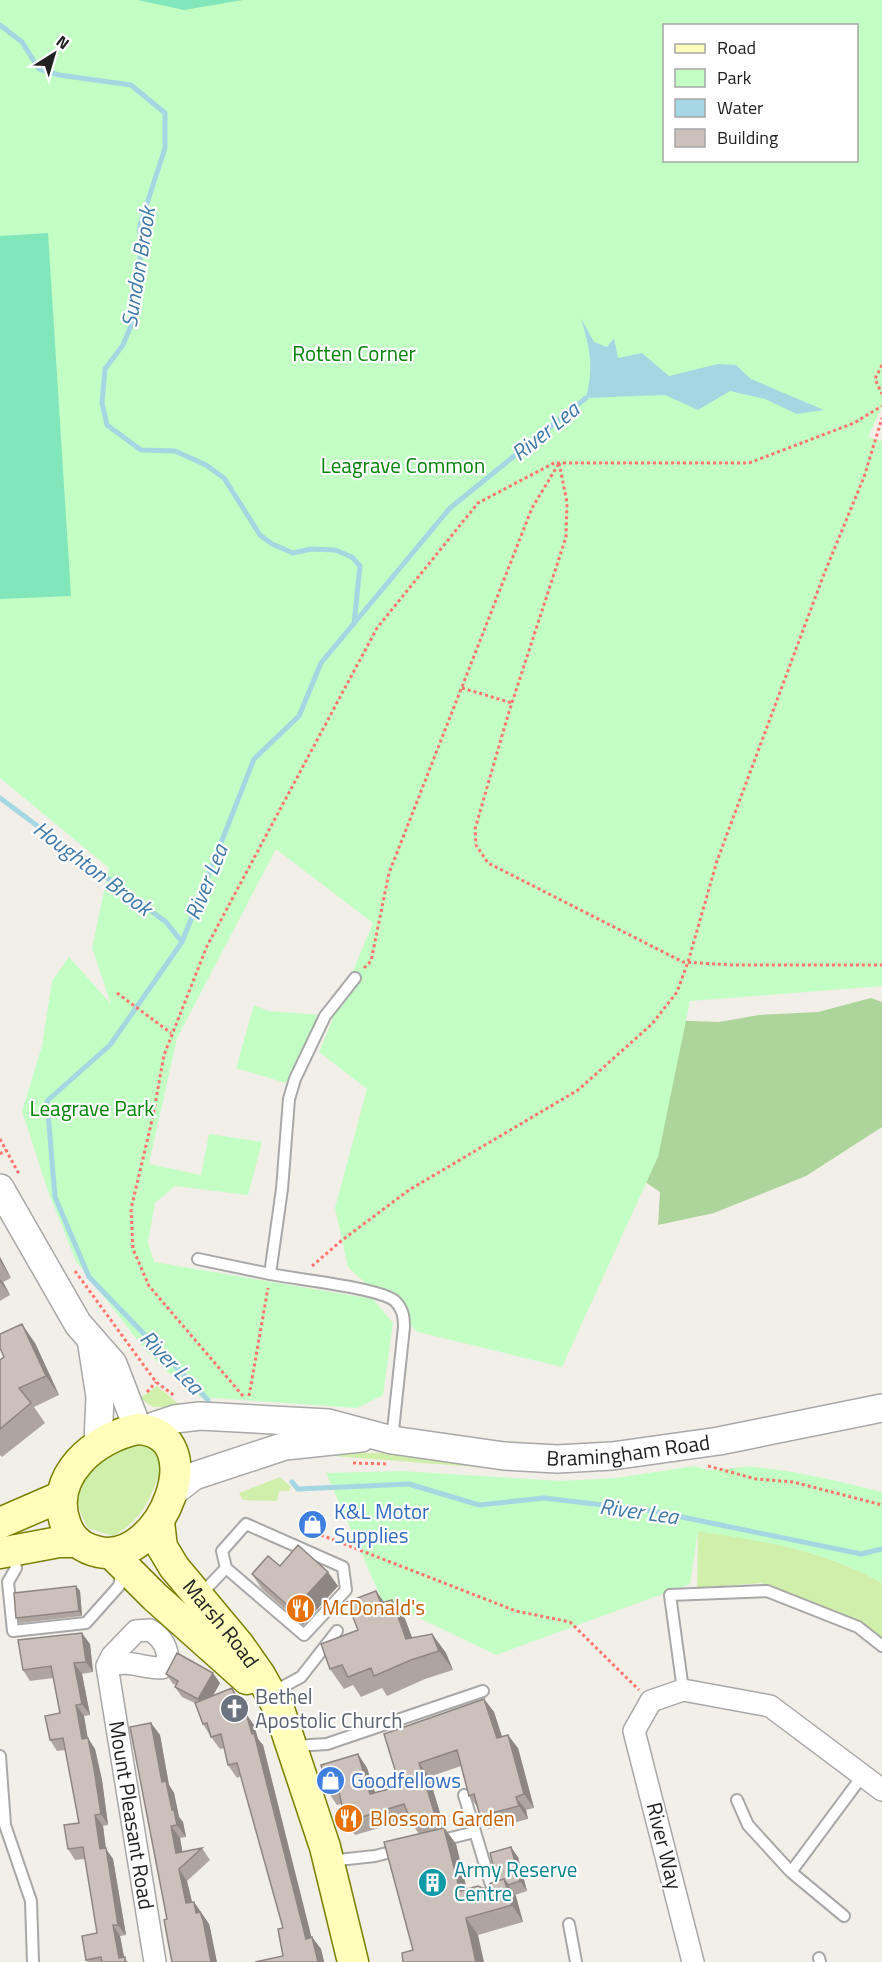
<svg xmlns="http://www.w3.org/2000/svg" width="882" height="1962" viewBox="0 0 882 1962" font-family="'Titillium Web',sans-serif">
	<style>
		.grass { fill: #cfefab }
		.forest { fill: #add49a }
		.park { fill: #c3fec5; fill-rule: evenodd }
		.pitch { fill: #81e6ba }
		.water { fill: #a5d7e3 }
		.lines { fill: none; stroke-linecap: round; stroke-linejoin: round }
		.stream { stroke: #a5d7e3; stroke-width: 5 }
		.service-casing { stroke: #a8a8a8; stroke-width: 14 }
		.minor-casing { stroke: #a8a8a8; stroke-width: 24 }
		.tertiary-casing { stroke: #a8a8a8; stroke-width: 30 }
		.secondary-casing { stroke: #798100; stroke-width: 33 }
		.path { stroke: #ff746c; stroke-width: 3; stroke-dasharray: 3 3; stroke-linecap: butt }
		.service { stroke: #fff; stroke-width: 10 }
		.minor { stroke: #fff; stroke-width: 21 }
		.tertiary { stroke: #fff; stroke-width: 27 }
		.secondary { stroke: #fefeba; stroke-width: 30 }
		.wall { fill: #afa5a0 }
		.shaded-wall { fill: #8e8682 }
		.building { fill: #cbc0ba; stroke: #8e8682; stroke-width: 1.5 }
		.labels { text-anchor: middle; stroke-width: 4.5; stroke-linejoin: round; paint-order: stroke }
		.park-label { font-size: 21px; fill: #048509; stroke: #fff }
		.street-label { font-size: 21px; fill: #212121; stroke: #fff }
		.shop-label { font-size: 21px; fill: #366cbe; stroke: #fff; text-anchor: start }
		.food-label { font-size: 21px; fill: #c56008; stroke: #fff; text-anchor: start }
		.worship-label { font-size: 21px; fill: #5b616d; stroke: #fff; text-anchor: start }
		.culture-label { font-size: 21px; fill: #0d838f; stroke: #fff; text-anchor: start }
		.water-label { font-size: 22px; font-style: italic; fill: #4079a9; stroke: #fff }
	</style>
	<rect width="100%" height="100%" fill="#f2eee8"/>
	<path class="grass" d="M157,1386L182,1407H153L140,1398Z
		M146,1443L157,1452L162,1466C151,1497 143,1520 113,1536L88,1528C66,1489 81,1482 102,1449Z
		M332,1453H401L500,1469L321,1455Z
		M280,1477L291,1487L289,1491H279L277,1501L243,1500L239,1493Z
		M698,1530C765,1542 821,1549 882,1583V1639L844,1615L761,1583L697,1588Z"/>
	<path class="forest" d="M871,998L882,1002V1127L806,1176L714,1213L658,1225L660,1192L629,1171L664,1020L719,1022L759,1015L818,1012Z"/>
	<path class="park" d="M0,0H882V407L868,437L882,441V986L690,1001L658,1157L562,1367L418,1332L348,1267L335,1208L367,1089L319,1052L373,923L276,849L177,1038L149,1164L201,1175L209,1134L262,1142L248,1195L175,1186L155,1203L148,1242L154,1262L373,1299L393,1323L383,1395L357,1408L200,1397L183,1387L146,1351L76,1261L48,1191L22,1111L42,1046L52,981L69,957L111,1004L92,948L109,868L0,778ZM664,26H856V160H664Z
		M254,1005L268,1011L320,1015L286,1083L236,1068Z
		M695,1466C715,1475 733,1465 754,1467C798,1471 840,1482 882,1492V1583C821,1549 765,1542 698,1531L690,1584L496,1655L382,1600L326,1473L401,1471L560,1481L616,1478Z"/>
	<path class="pitch" d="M138,0H243L184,10Z
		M48,233L71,596L0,599V236Z"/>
	<path class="water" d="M581,318L594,342L607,347L614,338L618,358L642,353L669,376L718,364L736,365L751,379L824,410L797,414L765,399L730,391L698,410L665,395L586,398C594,366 590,350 581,318Z"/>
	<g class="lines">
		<path class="stream" d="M0,25L22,42L39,69L59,75L131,85L165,113V148L140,225V267L132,323L123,345L105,369L102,403L107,425L141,450L175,451L206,465L224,478L260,535L272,544L293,553L311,549L335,550L352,557L360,566L354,624
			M0,798L166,922L182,942
			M208,1400L89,1277L55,1197L47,1101L110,1045L182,942L254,759L299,716L321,663L450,508L586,398
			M292,1482L298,1489L409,1484L479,1505L544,1498L653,1511L861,1554L882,1549"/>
		<defs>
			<path id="service" d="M355,978L325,1016L295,1079L289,1099L282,1189L270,1274C295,1279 380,1288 395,1301C403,1309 404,1317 404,1327L392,1440
				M198,1259L270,1274
				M13,1554L16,1568L8,1582L13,1631L86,1623L119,1586L122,1571
				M198,1592L206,1589L226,1568L222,1551L246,1524L343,1567L346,1590L304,1635L226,1568
				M683,1690L670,1595L767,1591L858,1627L882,1646
				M271,1693L301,1677L337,1631
				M295,1746L327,1744L483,1691
				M0,1756L5,1825L31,1901L33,1962
				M464,1795L494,1895
				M737,1800L748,1825L791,1872L844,1916
				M438,1841L475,1832
				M329,1861L375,1856L399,1850
				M791,1872L863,1775
				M569,1924L576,1962
				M819,1958L820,1962"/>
			<g id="minor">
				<path id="s1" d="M107,1666C130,1659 140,1668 162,1668L168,1663C168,1648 163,1638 150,1630L136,1631L112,1656L107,1666L155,1962"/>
				<path d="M693,1962L634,1731L651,1701L683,1690L770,1706L882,1790"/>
			</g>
			<g id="tertiary">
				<path d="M0,1188L78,1324L113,1364L138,1429"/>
				<path d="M91,1339L100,1397L98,1443"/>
				<path id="s2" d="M145,1429L175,1419L200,1416L328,1423L392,1440L504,1456L557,1459L612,1456L719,1441L882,1408"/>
				<path d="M172,1493L194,1476L285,1446L361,1438"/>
			</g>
			<g id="secondary">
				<path d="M138,1429C213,1433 162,1565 99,1552C84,1549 71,1540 66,1525C47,1477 95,1437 138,1429Z"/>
				<path id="s3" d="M159,1522L162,1547L174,1567L239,1645L260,1675L279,1709L325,1847L353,1962"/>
				<path d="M0,1523L60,1497"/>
				<path d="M0,1553L59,1542H77"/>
				<path d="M113,1555L155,1597L247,1679"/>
			</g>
		</defs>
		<use href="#service" class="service-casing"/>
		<use href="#minor" class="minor-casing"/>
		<use href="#tertiary" class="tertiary-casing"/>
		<use href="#secondary" class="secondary-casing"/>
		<path class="path" d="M882,365L875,379L882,394
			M559,463L567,502L566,537L508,715L475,829L476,845L488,863L683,962L731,965H882
			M462,688L512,703
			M364,968L371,961L389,873L532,508L558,465
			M117,993L171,1033
			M0,1139L19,1174
			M0,1154L6,1150
			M312,1266L341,1241L409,1190L578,1090L652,1024L677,992L688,962L717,861L824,574L864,477L882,418
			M75,1271L156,1382L175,1396
			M147,1392L156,1382
			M243,1396L149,1286L133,1249L131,1209L153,1116L164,1055L207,946L377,628L478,503L554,463H749L854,423L882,406
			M249,1396L268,1288
			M353,1463L389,1464
			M708,1466L756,1479L793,1482L882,1505
			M321,1535L516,1611L570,1622L639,1690"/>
		<use href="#service" class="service"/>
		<use href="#minor" class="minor"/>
		<use href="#tertiary" class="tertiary"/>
		<use href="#secondary" class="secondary"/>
	</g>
	<path class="wall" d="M0,1257L11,1278L3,1282L10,1295L0,1301Z
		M35,1343L59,1395L34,1407L45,1423L2,1457L0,1455V1360Z
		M280,1566L338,1586L303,1625L262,1589L252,1574Z
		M76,1586L80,1591L82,1616L20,1623L16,1618Z
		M376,1591L384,1602L392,1600L405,1619L412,1638L432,1634L446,1653L453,1670L425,1679L387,1696L382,1688L361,1697L353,1685L344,1689L330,1669L358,1630Z
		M90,1644L93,1672L82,1674L90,1715L84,1716L87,1738L95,1749L102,1780L108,1825L103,1826L106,1849L113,1859L126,1935L120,1936L124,1957L128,1962H88L86,1960L97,1933L85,1859L75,1860L68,1849L79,1823L66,1750L57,1751L50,1740L60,1713L53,1678L30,1681L23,1670Z
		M166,1674L220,1683L213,1696L232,1688L240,1700L246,1714L254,1725L258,1739L263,1745L311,1937H312L321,1949L324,1962H255L283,1956V1928L241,1776L237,1778L228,1765L224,1748L220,1749L211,1737L203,1724L195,1703L182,1697L175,1687L176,1685L173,1684Z
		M484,1699L494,1712L502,1737L518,1748L534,1808L526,1810L528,1819L489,1829L480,1816L478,1808L469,1796L461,1766L429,1777L445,1829L456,1844L467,1889H485L497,1881L518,1857L527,1891L515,1895L523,1922L478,1935L413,1950L419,1834L412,1824L410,1819L355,1835L346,1822L341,1804L337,1805L328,1792L358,1754L367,1768L375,1793L400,1786L384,1734Z
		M151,1723L160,1735L169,1785L174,1793L179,1817L183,1822L186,1837L180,1838L182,1852L202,1848L210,1860L187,1881L192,1902H194L202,1914L209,1924L211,1932L167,1919Z"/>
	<path class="shaded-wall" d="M0,1257L11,1278L0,1261Z
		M0,1279L3,1282L10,1295L0,1282Z
		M22,1324L35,1343L59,1395L46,1376Z
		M328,1572L338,1586L303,1625L293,1610Z
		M76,1586L80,1591L82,1616L79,1611Z
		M376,1591L390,1611L381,1603Z
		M392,1600L405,1619L420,1658L406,1639Z
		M82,1633L90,1644L93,1672L86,1662Z
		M432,1634L446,1653L453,1670L439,1651Z
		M74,1663L82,1674L90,1715L82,1704Z
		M213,1673L220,1683L205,1709L198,1699Z
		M232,1688L240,1700L246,1714L254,1725L258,1739L263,1745L315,1951L306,1939L252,1734Z
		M484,1699L494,1712L507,1752L497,1738Z
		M76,1705L84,1716L90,1750L82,1739Z
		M151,1723L160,1735L169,1785L174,1793L179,1817L183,1822L186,1837L177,1825L162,1782Z
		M508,1735L518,1748L534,1808L524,1794Z
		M88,1738L95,1749L102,1780L108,1825L101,1814Z
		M358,1754L367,1768L380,1807L370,1794Z
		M419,1763L429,1777L445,1829L456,1844L471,1908L460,1891L444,1830L436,1818Z
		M516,1797L526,1810L528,1819L519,1806Z
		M95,1815L103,1826L106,1849L113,1859L126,1935L118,1925L100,1849Z
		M171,1826L180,1838L185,1866L176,1853Z
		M511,1847L518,1857L527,1891L520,1881Z
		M179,1869L187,1881L195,1915L186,1903Z
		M504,1879L516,1896L523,1922L512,1905Z
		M194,1902L209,1924L211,1932L217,1962H211L196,1913Z
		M466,1918L478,1935L484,1962H476Z
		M113,1925L120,1936L125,1962L119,1958Z
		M312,1937L321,1949L324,1962H318Z"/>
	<path class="building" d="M22,1324L46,1376L19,1388L31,1403L0,1429V1360L4,1357L0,1348V1334Z
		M298,1545L328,1572L293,1610L252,1574L268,1556L280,1566Z
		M76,1586L79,1611L16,1618L14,1593Z
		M376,1591L381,1603L392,1600L406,1639L432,1634L439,1651L411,1660L374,1676L371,1668L348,1677L342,1665L330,1669L321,1644L358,1630L347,1602Z
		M82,1633L86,1662L74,1663L82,1704L76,1705L82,1739L88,1738L94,1769L101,1814L95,1815L100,1849L106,1848L118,1925H113L119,1958L125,1957V1962H102L101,1957L86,1960L82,1936L97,1933L83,1847L68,1849L64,1825L79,1823L63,1738L50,1740L45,1716L60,1713L51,1666L23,1670L18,1640Z
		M177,1653L213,1673L198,1699L175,1687L178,1681L166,1674Z
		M232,1688L243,1714L246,1713L252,1734L254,1733L306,1939L312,1937L318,1962H255L283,1956L278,1929L283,1928L237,1763L228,1765L221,1734L211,1737L207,1723L203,1724L195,1703Z
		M484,1699L497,1738L508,1735L524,1794L516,1797L519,1806L480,1816L474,1794L469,1796L457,1750L419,1763L436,1818L412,1824L404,1804L346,1822L338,1788L328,1792L321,1765L358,1754L370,1794L400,1786L384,1734Z
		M151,1723L162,1782L166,1781L172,1810H174L177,1825L171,1826L176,1853L202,1848L179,1869L186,1903L194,1902L196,1913L200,1912L203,1920L211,1962H172L164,1920L167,1919L130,1727Z
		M444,1828L460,1891L478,1886L485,1889L491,1883L504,1879L512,1905L466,1918L476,1962H403L402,1953L413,1950L384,1842Z
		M511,1847L520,1881L508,1885L504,1879L497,1881L490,1853Z"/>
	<defs>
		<symbol id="shop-disc" viewBox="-11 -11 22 22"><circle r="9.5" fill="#3f7fe0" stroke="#fff"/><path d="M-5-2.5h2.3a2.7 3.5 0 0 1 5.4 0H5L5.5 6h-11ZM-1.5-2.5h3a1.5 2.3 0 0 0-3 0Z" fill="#fff"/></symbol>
		<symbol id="restaurant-disc" viewBox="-11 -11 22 22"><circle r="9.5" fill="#e8710a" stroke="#fff"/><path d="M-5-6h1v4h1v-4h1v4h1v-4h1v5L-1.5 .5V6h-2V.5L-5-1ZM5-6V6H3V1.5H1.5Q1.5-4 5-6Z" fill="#fff"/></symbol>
		<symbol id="church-disc" viewBox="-11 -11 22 22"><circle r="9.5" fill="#6b7280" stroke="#fff"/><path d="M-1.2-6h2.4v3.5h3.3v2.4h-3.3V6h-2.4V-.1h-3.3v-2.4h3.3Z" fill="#fff"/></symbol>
		<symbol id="building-disc" viewBox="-11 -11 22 22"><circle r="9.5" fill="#0f9aa8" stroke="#fff"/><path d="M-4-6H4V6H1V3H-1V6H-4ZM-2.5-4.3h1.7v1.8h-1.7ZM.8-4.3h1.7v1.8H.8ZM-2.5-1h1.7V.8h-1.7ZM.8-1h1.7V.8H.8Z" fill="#fff"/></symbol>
	</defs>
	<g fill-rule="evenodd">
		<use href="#shop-disc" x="296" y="1508" width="33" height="33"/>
		<use href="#restaurant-disc" x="284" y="1592" width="33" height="33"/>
		<use href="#church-disc" x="218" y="1692" width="33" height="33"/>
		<use href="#shop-disc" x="314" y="1764" width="33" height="33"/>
		<use href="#restaurant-disc" x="332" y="1802" width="33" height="33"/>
		<use href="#building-disc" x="416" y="1866" width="33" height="33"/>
	</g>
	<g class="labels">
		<g class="park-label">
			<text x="354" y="361">Rotten Corner</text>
			<text x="403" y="473">Leagrave Common</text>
			<text x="92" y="1116">Leagrave Park</text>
		</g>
		<g class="street-label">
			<text dy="7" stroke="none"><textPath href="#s2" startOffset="489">Bramingham Road</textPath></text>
			<text dy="7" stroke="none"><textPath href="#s3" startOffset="122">Marsh Road</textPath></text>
			<text dy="7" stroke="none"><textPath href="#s1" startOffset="314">Mount Pleasant Road</textPath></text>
			<text transform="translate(664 1846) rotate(76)" y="7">River Way</text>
		</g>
		<g class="shop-label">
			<text x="334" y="1519">K&amp;L Motor<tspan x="334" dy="24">Supplies</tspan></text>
			<text x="351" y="1788">Goodfellows</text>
		</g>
		<g class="food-label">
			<text x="322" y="1615">McDonald's</text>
			<text x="370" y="1826">Blossom Garden</text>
		</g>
		<g class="worship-label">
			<text x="255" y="1704">Bethel<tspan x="255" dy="24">Apostolic Church</tspan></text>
		</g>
		<g class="culture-label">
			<text x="454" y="1877">Army Reserve<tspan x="454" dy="24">Centre</tspan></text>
		</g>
		<g class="water-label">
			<text transform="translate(138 267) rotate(-81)" y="8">Sundon Brook</text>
			<text transform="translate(545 431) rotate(-39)" y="8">River Lea</text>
			<text transform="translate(93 868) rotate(37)" y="8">Houghton Brook</text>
			<text transform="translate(206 882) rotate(-68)" y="8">River Lea</text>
			<text transform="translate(172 1362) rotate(46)" y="8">River Lea</text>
			<text transform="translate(639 1511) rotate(8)" y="8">River Lea</text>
		</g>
	</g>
	<rect x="663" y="24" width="195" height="138" fill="#ffffff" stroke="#a6a6a6" stroke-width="1.5"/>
	<rect x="675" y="44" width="30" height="9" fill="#fefeba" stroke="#a6a6a6" stroke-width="1.5"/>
	<text x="717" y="54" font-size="18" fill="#212121">Road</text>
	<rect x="675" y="69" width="30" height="18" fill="#c3fec5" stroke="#a6a6a6" stroke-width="1.5"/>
	<text x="717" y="84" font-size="18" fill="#212121">Park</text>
	<rect x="675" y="99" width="30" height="18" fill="#a5d7e3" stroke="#a6a6a6" stroke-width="1.5"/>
	<text x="717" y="114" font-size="18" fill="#212121">Water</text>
	<rect x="675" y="129" width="30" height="18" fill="#cbc0ba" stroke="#a6a6a6" stroke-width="1.5"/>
	<text x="717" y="144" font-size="18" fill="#212121">Building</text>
	<g transform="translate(54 54) rotate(37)" stroke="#ffffff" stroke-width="4.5" paint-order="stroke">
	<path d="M0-4.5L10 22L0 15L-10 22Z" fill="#212121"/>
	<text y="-9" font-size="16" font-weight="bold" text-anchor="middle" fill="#212121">N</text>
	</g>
</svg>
